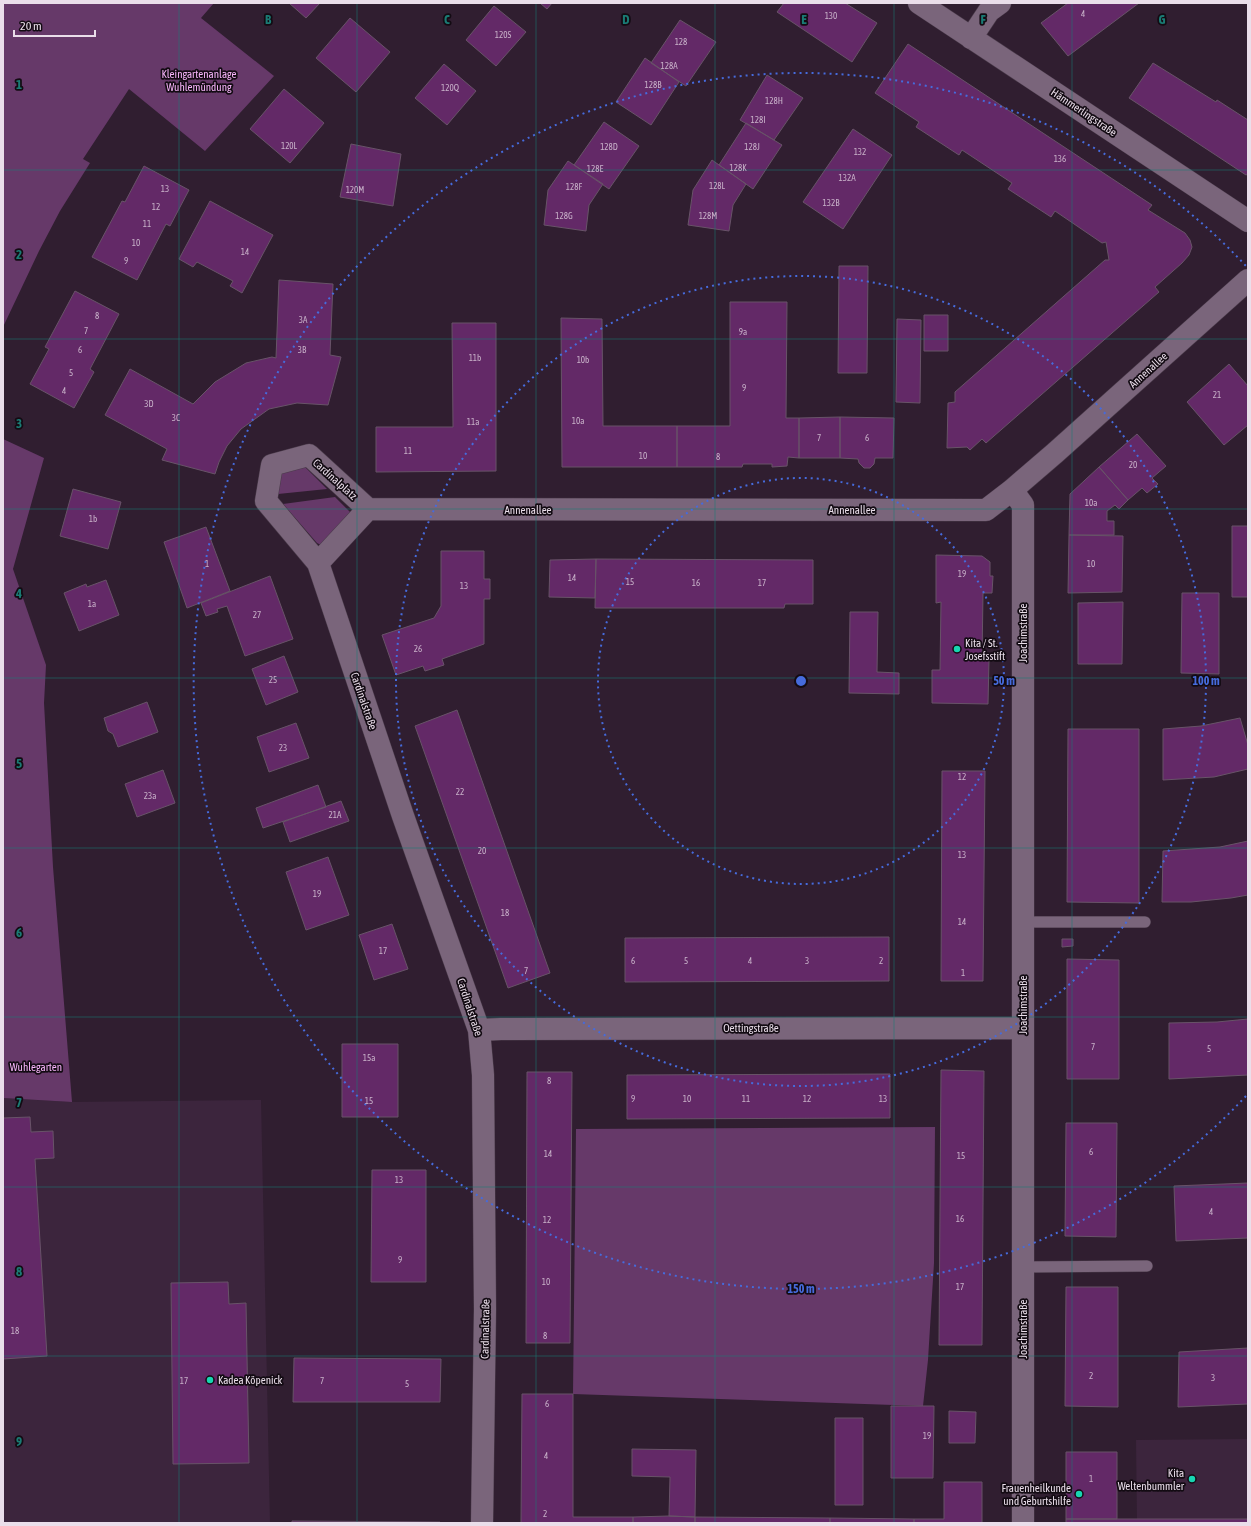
<svg xmlns="http://www.w3.org/2000/svg" width="1251" height="1526" viewBox="0 0 1251 1526" font-family="'Asap Condensed',sans-serif">
	<style>
		.built { fill: #3c253d }
		.green { fill: #663969 }
		.building { fill: #632967; stroke: #685368 }
		.lines { fill: none; stroke-linecap: round; stroke-linejoin: round }
		.lane-casing { stroke: #4a3b4a; stroke-width: 12 }
		.street-casing { stroke: #4a3b4a; stroke-width: 23 }
		.lane { stroke: #7a657b; stroke-width: 11 }
		.street { stroke: #7a657b; stroke-width: 22 }
		.grid { fill: none; stroke: #1a7b74; stroke-width: 1; stroke-opacity: 0.55 }
		.ring { fill: none; stroke: #466bdc; stroke-width: 2; stroke-dasharray: 2 4 }
		.poi-dot { fill: #17d5b2; stroke: #130b13; stroke-width: 1.5 }
		.labels { text-anchor: middle; stroke-width: 3.5; stroke-linejoin: round; paint-order: stroke }
		.number-label { font-size: 9px; fill: #c8b1c9 }
		.park-label { font-size: 11px; fill: #f8b5fb; stroke: #130b13 }
		.street-label { font-size: 11px; fill: #eadeea; stroke: #130b13 }
		.poi-label { font-size: 11px; fill: #eadeea; stroke: #130b13; text-anchor: start }
		.grid-label { font-size: 13px; text-anchor: middle; font-weight: bold; fill: #1a7b74; stroke: #130b13; stroke-width: 3.5; stroke-linejoin: round; paint-order: stroke }
		.centre { fill: #466bdc; stroke: #130b13; stroke-width: 2 }
		.ring-label { font-size: 12px; text-anchor: middle; font-weight: bold; fill: #466bdc; stroke: #130b13; stroke-width: 3.5; stroke-linejoin: round; paint-order: stroke }
	</style>
	<rect width="100%" height="100%" fill="#301e30"/>
	<path class="built" d="M3,1098L72,1102L261,1100L270,1523H3Z
		M1248,1439V1523H1137L1136,1440Z"/>
	<path class="green" d="M3,3H214L201,18L274,76L205,151L129,89L83,159L90,163L60,211L39,251L3,327Z
		M3,439L44,458L13,569L46,665L44,703L53,867L72,1102L3,1098Z
		M302,467L306,468L327,489L278,494L281,474L284,471Z
		M335,497L350,512V516L321,545L317,543L283,504Z
		M935,1127L934,1263L928,1360L923,1406L573,1394L576,1129Z"/>
	<path class="building" d="M289,3H320L306,18Z
		M540,3H552L547,9Z
		M784,3H845L877,23L852,62L777,12Z
		M1068,3H1139L1068,56L1041,23Z
		M494,6L526,32L496,66L466,40Z
		M350,18L390,52L356,92L316,58Z
		M680,20L716,42L686,86L651,63Z
		M908,44L1152,205L1148,210L1185,233L1190,240L1192,247L1189,255L1182,263L1155,287L1159,292L986,443L982,439L970,450L967,447L947,448L948,403L955,402V392L1105,260H1109L1106,242L1102,243L1055,211L1051,217L1008,189L1012,183L962,150L959,155L916,127L919,122L875,93Z
		M645,58L679,82L651,125L616,102Z
		M1153,63L1216,102L1217,100L1248,120V174L1246,175L1129,98Z
		M444,64L476,91L447,125L415,98Z
		M767,75L803,98L774,140L740,120Z
		M284,89L324,123L290,163L250,129Z
		M604,122L639,146L609,189L574,165Z
		M746,123L782,145L753,189L719,165Z
		M853,129L892,155L843,229L803,202Z
		M351,144L401,154L393,206L340,197Z
		M712,160L746,184L733,205L729,231L688,225L693,190Z
		M568,161L603,184L589,205L586,231L544,225L548,190Z
		M144,166L189,190L170,226L166,224L137,280L92,257L122,201L125,202Z
		M210,201L273,235L242,293L230,286L233,281L197,262L193,267L179,259Z
		M839,266H868L867,373H838Z
		M279,280L333,284L330,355L341,357L328,405L297,403L269,409L241,429L227,446L219,462L215,474L162,460L167,449L105,415L130,369L193,404L215,382L246,363L272,357L276,358Z
		M75,291L119,314L90,369L94,372L74,408L30,384L49,349L45,347Z
		M730,302H787L786,418H799V458L788,457L787,466L772,467V464H743L742,467H677V426H730Z
		M924,315H948V351H924Z
		M561,318L602,319L603,426H677V467H562Z
		M897,319L921,320L920,403L896,402Z
		M452,323H496V471L376,472V427H453Z
		M1229,364L1248,386V425L1224,445L1187,402Z
		M840,417L894,418L893,458H875L874,464L870,468H864L859,463L858,459L840,458Z
		M840,417V458H799V418Z
		M1137,434L1166,466L1152,478L1158,484L1147,493L1142,488L1128,500L1099,467Z
		M1099,467L1128,500L1119,509L1115,505L1107,511V521H1114V535H1069L1070,494Z
		M73,489L121,502L108,549L60,536Z
		M1232,526H1248V597H1232Z
		M206,527L230,591L187,608L164,542Z
		M1069,535L1123,536L1122,592L1068,593Z
		M441,551H484V579H490V599H484V644L442,659L444,665L425,671L423,666L396,675L382,635L434,618L441,606Z
		M936,555L982,556L990,562V576H993L992,593H983L982,660H989L988,704L932,703V670H940L941,602L936,603Z
		M596,559L595,598L549,597L550,560Z
		M596,559L813,560V604H785L784,608H595Z
		M270,576L293,639L245,656L227,606L217,609L218,612L206,616L201,603Z
		M106,580L119,615L79,631L64,593L86,584L87,587Z
		M1182,593H1219V674L1181,673Z
		M1123,602L1122,664H1078V603Z
		M850,612H878L877,672L899,673V694L849,693Z
		M284,656L298,692L266,705L252,669Z
		M147,702L158,732L118,747L113,734L108,731L104,718Z
		M457,710L550,973L508,988L415,726Z
		M1240,718L1248,745V769L1214,777L1163,780V729L1201,726Z
		M296,723L309,758L269,772L257,737Z
		M1068,729H1139V903L1067,902Z
		M163,770L175,803L137,817L125,784Z
		M942,771H985L983,981H941Z
		M318,785L326,807L263,828L256,808Z
		M341,801L349,821L290,842L283,822Z
		M1248,841V895L1231,898L1191,902H1162L1163,851L1220,847Z
		M328,857L349,915L306,930L286,872Z
		M392,924L408,969L374,980L359,935Z
		M889,937V981L625,982V938Z
		M1062,939H1073V946L1062,947Z
		M1067,959L1119,960V1079H1067Z
		M1248,1019V1075L1169,1079V1023L1217,1022Z
		M342,1044H398V1117H342Z
		M941,1070L984,1071L982,1345H939Z
		M527,1072H572L570,1343H526Z
		M890,1074V1118L627,1119V1075Z
		M30,1117L31,1132L53,1131L54,1158L35,1159L47,1356L3,1359V1118Z
		M1066,1123H1117L1116,1237L1065,1236Z
		M372,1170H426V1282H371Z
		M1248,1183V1238L1176,1241L1174,1186Z
		M228,1282L229,1304L246,1303L249,1463L173,1464L171,1283Z
		M1066,1287H1118V1407L1065,1406Z
		M1248,1348V1404L1178,1407L1179,1352Z
		M294,1358L441,1359L440,1402H293Z
		M522,1394H573V1517H633V1523H521Z
		M891,1406H934L933,1478H891Z
		M949,1411L976,1412L975,1443H949Z
		M835,1418H863V1505H835Z
		M632,1449L696,1450L695,1517L669,1516L670,1477L632,1476Z
		M1066,1452H1117V1519H1066Z
		M944,1482H982V1523H914V1519H944Z
		M669,1516L695,1517V1523H633V1517Z
		M695,1517L830,1518V1523H695Z
		M830,1518L914,1519V1523H830Z
		M1066,1519H1248V1523H1066Z
		M292,1521L440,1522V1523H292Z"/>
	<g class="lines">
		<defs>
			<path id="lane" d="M1023,922H1145
				M1023,1267L1147,1266"/>
			<path id="street" d="M919,3L1248,221
				M971,38L989,11L1000,3
				M1012,490L1023,505V1523
				M368,509L309,455L272,465L266,501L318,563L403,816L479,1030L483,1075L485,1309L482,1523
				M368,509L986,510L1012,490L1055,453L1248,280
				M318,563L368,509
				M479,1030L501,1029L1023,1028"/>
		</defs>
		<use href="#lane" class="lane-casing"/>
		<use href="#street" class="street-casing"/>
		<use href="#lane" class="lane"/>
		<use href="#street" class="street"/>
	</g>
	<path class="grid" d="M179,3V1523M357,3V1523M536,3V1523M715,3V1523M894,3V1523M1072,3V1523M3,170H1248M3,339H1248M3,509H1248M3,678H1248M3,848H1248M3,1017H1248M3,1187H1248M3,1356H1248"/>
	<g class="ring">
		<circle cx="801" cy="681" r="203"/>
		<circle cx="801" cy="681" r="405"/>
		<path d="M1246 1096A608 608 0 1 1 1246 266"/>
	</g>
	<g class="poi-dot">
		<circle cx="957" cy="649" r="4"/>
		<circle cx="210" cy="1380" r="4"/>
		<circle cx="1192" cy="1479" r="4"/>
		<circle cx="1079" cy="1494" r="4"/>
	</g>
	<g class="labels">
		<g class="number-label">
			<text x="1083" y="17">4</text>
			<text x="831" y="19">130</text>
			<text x="503" y="38">120S</text>
			<text x="681" y="45">128</text>
			<text x="669" y="69">128A</text>
			<text x="653" y="88">128B</text>
			<text x="450" y="91">120Q</text>
			<text x="774" y="104">128H</text>
			<text x="758" y="123">128I</text>
			<text x="289" y="149">120L</text>
			<text x="609" y="150">128D</text>
			<text x="752" y="150">128J</text>
			<text x="860" y="155">132</text>
			<text x="1060" y="162">136</text>
			<text x="738" y="171">128K</text>
			<text x="595" y="172">128E</text>
			<text x="847" y="181">132A</text>
			<text x="717" y="189">128L</text>
			<text x="574" y="190">128F</text>
			<text x="165" y="192">13</text>
			<text x="355" y="193">120M</text>
			<text x="831" y="206">132B</text>
			<text x="156" y="210">12</text>
			<text x="564" y="219">128G</text>
			<text x="708" y="219">128M</text>
			<text x="147" y="227">11</text>
			<text x="136" y="246">10</text>
			<text x="245" y="255">14</text>
			<text x="126" y="264">9</text>
			<text x="97" y="319">8</text>
			<text x="303" y="323">3A</text>
			<text x="86" y="334">7</text>
			<text x="743" y="335">9a</text>
			<text x="80" y="353">6</text>
			<text x="302" y="353">3B</text>
			<text x="475" y="361">11b</text>
			<text x="583" y="363">10b</text>
			<text x="71" y="376">5</text>
			<text x="744" y="391">9</text>
			<text x="64" y="394">4</text>
			<text x="1217" y="398">21</text>
			<text x="149" y="407">3D</text>
			<text x="176" y="421">3C</text>
			<text x="578" y="424">10a</text>
			<text x="473" y="425">11a</text>
			<text x="819" y="441">7</text>
			<text x="867" y="441">6</text>
			<text x="408" y="454">11</text>
			<text x="643" y="459">10</text>
			<text x="718" y="460">8</text>
			<text x="1133" y="468">20</text>
			<text x="1091" y="506">10a</text>
			<text x="93" y="522">1b</text>
			<text x="207" y="567">1</text>
			<text x="1091" y="567">10</text>
			<text x="962" y="577">19</text>
			<text x="572" y="581">14</text>
			<text x="630" y="585">15</text>
			<text x="696" y="586">16</text>
			<text x="762" y="586">17</text>
			<text x="464" y="589">13</text>
			<text x="92" y="607">1a</text>
			<text x="257" y="618">27</text>
			<text x="418" y="652">26</text>
			<text x="273" y="683">25</text>
			<text x="283" y="751">23</text>
			<text x="962" y="780">12</text>
			<text x="460" y="795">22</text>
			<text x="150" y="799">23a</text>
			<text x="335" y="818">21A</text>
			<text x="482" y="854">20</text>
			<text x="962" y="858">13</text>
			<text x="317" y="897">19</text>
			<text x="505" y="916">18</text>
			<text x="962" y="925">14</text>
			<text x="383" y="954">17</text>
			<text x="633" y="964">6</text>
			<text x="686" y="964">5</text>
			<text x="750" y="964">4</text>
			<text x="807" y="964">3</text>
			<text x="881" y="964">2</text>
			<text x="526" y="974">7</text>
			<text x="963" y="976">1</text>
			<text x="1093" y="1050">7</text>
			<text x="1209" y="1052">5</text>
			<text x="369" y="1061">15a</text>
			<text x="549" y="1084">8</text>
			<text x="633" y="1102">9</text>
			<text x="687" y="1102">10</text>
			<text x="746" y="1102">11</text>
			<text x="807" y="1102">12</text>
			<text x="883" y="1102">13</text>
			<text x="369" y="1104">15</text>
			<text x="1091" y="1155">6</text>
			<text x="548" y="1157">14</text>
			<text x="961" y="1159">15</text>
			<text x="399" y="1183">13</text>
			<text x="1211" y="1215">4</text>
			<text x="960" y="1222">16</text>
			<text x="547" y="1223">12</text>
			<text x="400" y="1263">9</text>
			<text x="546" y="1285">10</text>
			<text x="960" y="1290">17</text>
			<text x="15" y="1334">18</text>
			<text x="545" y="1339">8</text>
			<text x="1091" y="1379">2</text>
			<text x="1213" y="1381">3</text>
			<text x="184" y="1384">17</text>
			<text x="322" y="1384">7</text>
			<text x="407" y="1387">5</text>
			<text x="547" y="1407">6</text>
			<text x="927" y="1439">19</text>
			<text x="546" y="1459">4</text>
			<text x="1091" y="1482">1</text>
			<text x="545" y="1517">2</text>
		</g>
		<g class="park-label">
			<text x="199" y="78">Kleingartenanlage<tspan x="199" dy="13">Wuhlemündung</tspan></text>
			<text x="36" y="1071">Wuhlegarten</text>
		</g>
		<g class="street-label">
			<text transform="translate(1084 112) rotate(34)" y="4">Hämmerlingstraße</text>
			<text transform="translate(1148 370) rotate(-42)" y="4">Annenallee</text>
			<text transform="translate(335 479) rotate(42)" y="4">Cardinalplatz</text>
			<text x="528" y="514">Annenallee</text>
			<text x="852" y="514">Annenallee</text>
			<text transform="translate(1023 633) rotate(-90)" y="4">Joachimstraße</text>
			<text transform="translate(364 701) rotate(71)" y="4">Cardinalstraße</text>
			<text transform="translate(1023 1005) rotate(-90)" y="4">Joachimstraße</text>
			<text transform="translate(470 1007) rotate(72)" y="4">Cardinalstraße</text>
			<text x="751" y="1032">Oettingstraße</text>
			<text transform="translate(485 1329) rotate(-89)" y="4">Cardinalstraße</text>
			<text transform="translate(1023 1329) rotate(-90)" y="4">Joachimstraße</text>
		</g>
		<g class="poi-label">
			<text x="965" y="647">Kita / St.<tspan x="965" dy="13">Josefsstift</tspan></text>
			<text x="218" y="1384">Kadea Köpenick</text>
			<text x="1184" y="1477" text-anchor="end">Kita<tspan x="1184" dy="13">Weltenbummler</tspan></text>
			<text x="1071" y="1492" text-anchor="end">Frauenheilkunde<tspan x="1071" dy="13">und Geburtshilfe</tspan></text>
		</g>
	</g>
	<g class="grid-label">
		<text x="268" y="24">B</text>
		<text x="447" y="24">C</text>
		<text x="626" y="24">D</text>
		<text x="804" y="24">E</text>
		<text x="983" y="24">F</text>
		<text x="1162" y="24">G</text>
		<text x="19" y="89">1</text>
		<text x="19" y="259">2</text>
		<text x="19" y="428">3</text>
		<text x="19" y="598">4</text>
		<text x="19" y="768">5</text>
		<text x="19" y="937">6</text>
		<text x="19" y="1107">7</text>
		<text x="19" y="1276">8</text>
		<text x="19" y="1446">9</text>
	</g>
	<circle cx="801" cy="681" r="6" class="centre"/>
	<g class="ring-label">
		<text x="1004" y="685">50 m</text>
		<text x="1206" y="685">100 m</text>
		<text x="801" y="1293">150 m</text>
	</g>
	<rect width="1251" height="1526" fill="none" stroke="#eadeea" stroke-width="8"/>
	<path d="M14 30v6h81v-6" fill="none" stroke="#eadeea" stroke-width="2"/>
	<text x="20" y="30" font-size="12" fill="#eadeea" stroke="#130b13" stroke-width="3" paint-order="stroke">20 m</text>
</svg>
